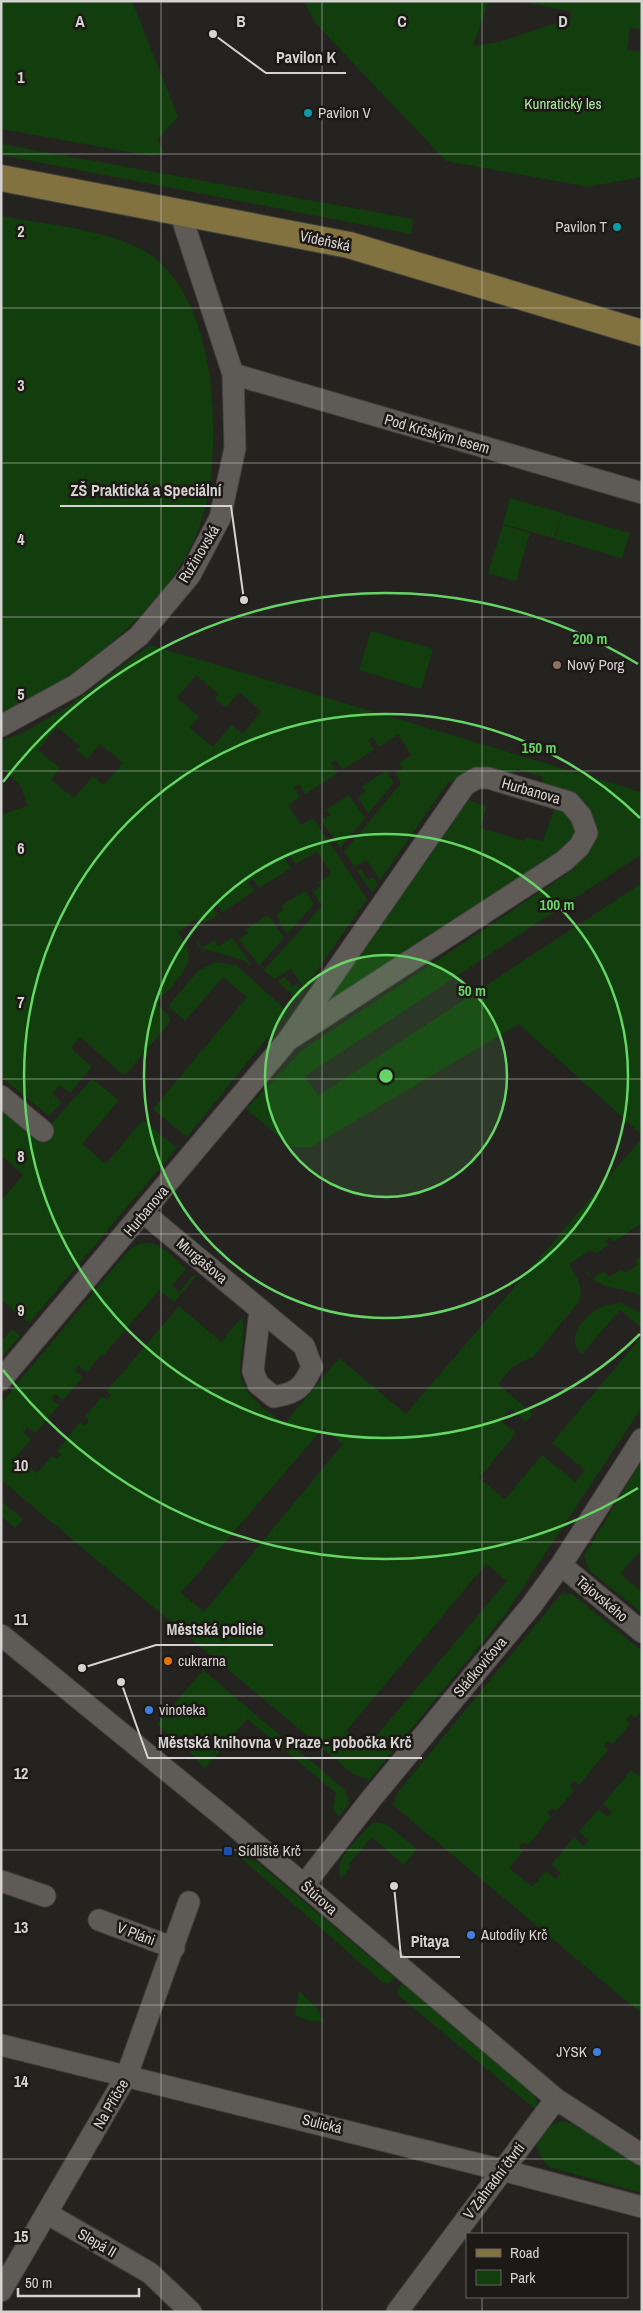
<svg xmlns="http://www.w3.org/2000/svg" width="643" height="2313" viewBox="0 0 643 2313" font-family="'Archivo Narrow',sans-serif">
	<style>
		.green { fill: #113e0c; fill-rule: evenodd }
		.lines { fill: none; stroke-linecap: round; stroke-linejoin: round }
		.minor-casing { stroke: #42403d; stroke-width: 23 }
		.major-casing { stroke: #42403d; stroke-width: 28 }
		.minor { stroke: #5e5a56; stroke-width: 21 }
		.major { stroke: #82723f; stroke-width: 26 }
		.grid { fill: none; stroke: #d5d3d1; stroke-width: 1; stroke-opacity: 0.55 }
		.ring { fill: none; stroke: #66d466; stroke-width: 2.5 }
		.culture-dot { fill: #0f9aa8; stroke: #1c1916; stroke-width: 2 }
		.education-dot { fill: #8d6e63; stroke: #1c1916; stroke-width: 2 }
		.food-dot { fill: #e8710a; stroke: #1c1916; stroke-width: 2 }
		.shop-dot { fill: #3f7fe0; stroke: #1c1916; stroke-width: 2 }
		.transit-dot { fill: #1a4fb4; stroke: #1c1916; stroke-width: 2 }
		.labels { text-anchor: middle; stroke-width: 5; stroke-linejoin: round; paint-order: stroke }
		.park-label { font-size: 15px; fill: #a6e99d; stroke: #1c1916 }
		.poi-label { font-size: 15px; fill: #d5d3d1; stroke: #1c1916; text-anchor: start }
		.street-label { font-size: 15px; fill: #d5d3d1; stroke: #1c1916 }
		.grid-label { font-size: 16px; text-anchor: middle; font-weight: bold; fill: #d5d3d1; stroke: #1c1916; stroke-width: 5; stroke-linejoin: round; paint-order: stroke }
		.centre { fill: #66d466; stroke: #1c1916; stroke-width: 2.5 }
		.ring-label { font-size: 15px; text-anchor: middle; font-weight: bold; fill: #66d466; stroke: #1c1916; stroke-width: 5; stroke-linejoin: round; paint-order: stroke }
		.leader { fill: none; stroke: #d5d3d1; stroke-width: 2 }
		.callout-dot { fill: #d5d3d1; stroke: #1c1916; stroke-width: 2 }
		.callout-label { font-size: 16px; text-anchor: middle; font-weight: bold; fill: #d5d3d1; stroke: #1c1916; stroke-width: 5; stroke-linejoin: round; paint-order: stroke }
	</style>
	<rect width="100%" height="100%" fill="#25231f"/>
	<path class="green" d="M1,1H132L178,117L157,140L164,152L151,156L1,129Z
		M304,1H489L473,46L499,42L571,18V12L520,1H642V29L630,28L627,50L642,52V177L588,187L446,161L315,23Z
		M1,144L413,219L411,234L1,155Z
		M1,216C47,225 120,230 156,259C189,287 203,332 209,373C215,417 216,477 202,519C183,582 120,641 67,677C47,690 26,709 1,713Z
		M510,498L562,513L554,538L503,524Z
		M562,514L630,533L622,558L555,539Z
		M503,525L530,533L516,581L488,573Z
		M371,631L433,649L421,689L359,670Z
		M150,645L642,792V854L305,1076L318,1096L642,883V1135L519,1024L311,1147H292L246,1109L304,1049L576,868L573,863L591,834L543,784L542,777L517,769L511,775L455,784L449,781L380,880L367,860L355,867L344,852L401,783L395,773L403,768L399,763L411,755L398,734L379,747L373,737L368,740L374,750L342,770L336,760L331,763L337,774L305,794L299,784L294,787L300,797L288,805L301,825L313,818L367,899L304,989L291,968L274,979L264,970L322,906L313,892L321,886L318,883L331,874L317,851L296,864L290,856L285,859L291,868L259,888L253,879L248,882L254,891L223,912L216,903L212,906L218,915L205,923L202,918L195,922L194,920L188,923V926L178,932C181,938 186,944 188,950C193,969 168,990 156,1003L170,1017V1022L126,1074H122L80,1037L71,1048L92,1067L70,1093L60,1085L52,1094L62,1103L49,1116L1,1077V815L27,806L21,786L1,768V741L26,731L67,707ZM196,675L218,694L215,699L226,708L239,692L261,711L243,734L231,725L213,747L190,728L199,717L177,698ZM57,727L80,746L76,750L87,759L100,744L123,763L104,785L93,776L74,798L51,780L60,768L38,750Z
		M386,771L394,782L368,814L358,797L366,791L362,786Z
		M349,795L365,818L340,848L321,820L330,815L326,810Z
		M464,799L487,806L480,828L525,841L526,837L543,841L557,802L577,824L574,843L321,1008Z
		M361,869L368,880L373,877L378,884L372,892L357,871Z
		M305,891L314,904L287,934L276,915L284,910L281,906Z
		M268,915L284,938L259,966L239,939L248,933L245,930Z
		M232,938L253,967L243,960L200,948L195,940L196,939L202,948L214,940L218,946Z
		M215,962L236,965L288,1012L187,1137L153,1109L247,997L223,977L185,1021L168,1006L198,971Z
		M285,977L292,987L297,984L302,992L297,999L277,981Z
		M92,1079L119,1100L82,1144L106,1164L143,1120L177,1148L29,1323L1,1300V1201L23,1175L1,1155V1106L40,1136Z
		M642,1138V1223L613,1242L610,1238L605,1241L608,1245L595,1254L591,1250L569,1264L578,1280L581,1291L578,1303L534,1356L512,1367L498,1384L533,1414L526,1422L510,1408L500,1420L516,1433L479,1478L505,1499L542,1455L576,1482L585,1470L552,1443L642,1336V1407L504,1616L369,1780L353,1774L1,1480V1403L128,1251C153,1231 168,1253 186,1269L172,1286L179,1292L194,1275L196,1277L174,1302L159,1290L103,1356L101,1355L87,1372L79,1366L75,1370L83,1377L63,1400L55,1394L51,1398L59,1405L35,1433L27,1427L23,1432L31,1439L17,1456L37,1473L52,1456L57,1459L61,1454L57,1451L80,1422L85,1426L89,1421L85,1417L102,1396L107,1400L111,1395L106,1391L122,1373L125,1374L123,1372L179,1306L221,1342L242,1317C246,1337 240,1352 240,1371C241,1395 268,1411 284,1424L339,1358L406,1414ZM323,1428L343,1444L204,1612L181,1593ZM486,1564L507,1581L366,1748L346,1731Z
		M642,1256V1296C621,1286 600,1291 585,1272L586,1271L592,1279L604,1271L609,1277L622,1269L625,1273L638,1264L635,1260Z
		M621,1303L642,1313V1328L620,1310L582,1354C565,1339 582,1318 599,1308C606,1305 614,1304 621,1303Z
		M12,1329L20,1336L1,1358V1342Z
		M642,1460V1549L620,1574L642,1592V1613L589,1570L584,1556Z
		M1,1501L23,1519L15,1528L1,1516Z
		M562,1593L572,1594L642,1651V1710L635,1718L631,1714L626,1719L630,1724L613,1744L608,1741L604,1746L608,1750L579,1785L574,1781L570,1786L574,1791L556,1811L551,1808L547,1813L551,1817L528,1845L523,1842L519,1847L523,1851L509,1868L532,1887L546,1871L556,1879L561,1873L551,1865L574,1837L584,1846L589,1840L579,1832L598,1809L608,1817L612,1812L603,1804L631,1770L642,1778V2014L393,1805L398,1792Z
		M203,1670L345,1790L349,1803L339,1817L333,1809L336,1793L247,1719L205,1769L186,1748L157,1724Z
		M376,1822L386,1824L417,1849L404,1865L372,1837L348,1865L350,1868L341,1878C331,1860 361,1836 372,1823Z
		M234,1852L258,1863L395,1978L389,1983L382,1982Z
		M402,1983L534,2095L537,2102L536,2110L398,1995L397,1991Z
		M299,1991L316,2007L324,2021H309L295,2015Z
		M563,2121L572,2124L642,2167V2193L549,2167C530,2148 535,2127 563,2121Z"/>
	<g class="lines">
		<defs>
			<path id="minor" d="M233,374L642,493
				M1,726L76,685L139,636L190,575L220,518L235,448L233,374L180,212
				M1,1096L43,1131
				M144,1213L304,1346L312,1367C303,1388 296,1393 274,1397L258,1384L253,1371L260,1310
				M1,1380L288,1040L465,785L477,778H488L569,802L581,816L587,833L579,847L564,861L288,1040
				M561,1565L642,1632
				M1,1635L224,1817L556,2099L642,2155
				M1,1881L45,1896
				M304,1885L371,1799L531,1606L561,1565L642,1439
				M99,1920L174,1948
				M1,2045L502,2170L642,2207
				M48,2214L150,2273L191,2312
				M1,2291L127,2075L189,1902
				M397,2312L556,2099"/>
			<path id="major" d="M1,178L349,245L642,333"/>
		</defs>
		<use href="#minor" class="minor-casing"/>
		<use href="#major" class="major-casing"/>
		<use href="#minor" class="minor"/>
		<use href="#major" class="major"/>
	</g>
	<path class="grid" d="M161,1V2312M322,1V2312M482,1V2234M1,154H642M1,308H642M1,463H642M1,617H642M1,771H642M1,925H642M1,1079H642M1,1234H642M1,1388H642M1,1542H642M1,1696H642M1,1850H642M1,2005H642M1,2159H642M482,2297V2312"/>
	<circle cx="386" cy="1076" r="121" fill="#66d466" fill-opacity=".12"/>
	<g class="ring">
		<circle cx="386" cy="1076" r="121"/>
		<circle cx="386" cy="1076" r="242"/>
		<path d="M640 1334A362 362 0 1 1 640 818"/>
		<path d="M638 1488A483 483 0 0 1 3 1370M3 782A483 483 0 0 1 638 664"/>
	</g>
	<g class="culture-dot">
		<circle cx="308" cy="113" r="5"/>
		<circle cx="617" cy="227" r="5"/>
	</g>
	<circle class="education-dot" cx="557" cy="665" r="5"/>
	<circle class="food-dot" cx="168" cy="1661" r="5"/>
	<g class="shop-dot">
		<circle cx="149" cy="1710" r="5"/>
		<circle cx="471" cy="1935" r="5"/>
		<circle cx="597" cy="2052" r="5"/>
	</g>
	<rect class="transit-dot" x="223" y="1846" width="10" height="10" rx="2.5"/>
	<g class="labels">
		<g class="park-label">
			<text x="563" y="109">Kunratický les</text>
		</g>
		<g class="poi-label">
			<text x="318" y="118">Pavilon V</text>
			<text x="607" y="232" text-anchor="end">Pavilon T</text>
			<text x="567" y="670">Nový Porg</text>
			<text x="178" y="1666">cukrarna</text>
			<text x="159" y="1715">vinoteka</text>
			<text x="238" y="1856">Sídliště Krč</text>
			<text x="481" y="1940">Autodíly Krč</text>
			<text x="587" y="2057" text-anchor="end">JYSK</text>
		</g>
		<g class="street-label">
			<text transform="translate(325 241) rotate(12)" y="5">Vídeňská</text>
			<text transform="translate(437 434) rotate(16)" y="5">Pod Krčským lesem</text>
			<text transform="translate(199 554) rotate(-59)" y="5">Ružinovská</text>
			<text transform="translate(531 791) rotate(16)" y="5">Hurbanova</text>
			<text transform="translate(146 1211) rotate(-50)" y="5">Hurbanova</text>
			<text transform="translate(202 1261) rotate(40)" y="5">Murgašova</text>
			<text transform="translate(602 1599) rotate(40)" y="5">Tajovského</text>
			<text transform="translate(480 1667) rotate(-50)" y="5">Sládkovičova</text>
			<text transform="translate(319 1898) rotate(41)" y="5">Štúrova</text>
			<text transform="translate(136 1934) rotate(21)" y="5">V Pláni</text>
			<text transform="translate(111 2104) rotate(-60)" y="5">Na Příčce</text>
			<text transform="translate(322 2124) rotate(14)" y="5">Sulická</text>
			<text transform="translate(494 2181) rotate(-53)" y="5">V Zahradní čtvrti</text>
			<text transform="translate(97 2243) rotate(30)" y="5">Slepá II</text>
		</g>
	</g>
	<g class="grid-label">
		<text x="80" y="27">A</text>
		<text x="241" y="27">B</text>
		<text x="402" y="27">C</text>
		<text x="563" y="27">D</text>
		<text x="21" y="83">1</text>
		<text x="21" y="237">2</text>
		<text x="21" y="391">3</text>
		<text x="21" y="545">4</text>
		<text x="21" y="700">5</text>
		<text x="21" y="854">6</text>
		<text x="21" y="1008">7</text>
		<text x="21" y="1162">8</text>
		<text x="21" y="1316">9</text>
		<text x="21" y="1471">10</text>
		<text x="21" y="1625">11</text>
		<text x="21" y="1779">12</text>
		<text x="21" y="1933">13</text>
		<text x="21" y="2087">14</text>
		<text x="21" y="2242">15</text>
	</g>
	<circle cx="386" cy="1076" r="8" class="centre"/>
	<g class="ring-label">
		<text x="590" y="644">200 m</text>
		<text x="539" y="753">150 m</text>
		<text x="557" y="910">100 m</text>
		<text x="472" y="996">50 m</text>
	</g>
	<path class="leader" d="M213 34L266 73H346M244 600L231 506H60M82 1668L156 1645H273M121 1682L148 1758H422M394 1886L401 1957H460"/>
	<g class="callout-dot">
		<circle cx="213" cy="34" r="5"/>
		<circle cx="244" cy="600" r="5"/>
		<circle cx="82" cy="1668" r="5"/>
		<circle cx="121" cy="1682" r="5"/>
		<circle cx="394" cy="1886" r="5"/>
	</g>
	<g class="callout-label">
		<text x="306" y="63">Pavilon K</text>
		<text x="146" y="496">ZŠ Praktická a Speciální</text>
		<text x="215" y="1635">Městská policie</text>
		<text x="285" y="1748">Městská knihovna v Praze - pobočka Krč</text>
		<text x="430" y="1947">Pitaya</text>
	</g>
	<rect width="643" height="2313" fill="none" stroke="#d5d3d1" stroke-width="5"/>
	<rect x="466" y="2233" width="162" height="65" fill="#1c1916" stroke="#666361"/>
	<rect x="476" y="2249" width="25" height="8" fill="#82723f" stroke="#666361"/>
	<text x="510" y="2258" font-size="15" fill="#d5d3d1">Road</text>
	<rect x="476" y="2270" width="25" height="15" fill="#113e0c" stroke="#666361"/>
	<text x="510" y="2283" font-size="15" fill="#d5d3d1">Park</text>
	<path d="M18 2288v8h121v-8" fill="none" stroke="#d5d3d1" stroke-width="2.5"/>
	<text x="25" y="2288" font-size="15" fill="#d5d3d1" stroke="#1c1916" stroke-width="4" paint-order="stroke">50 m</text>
</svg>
